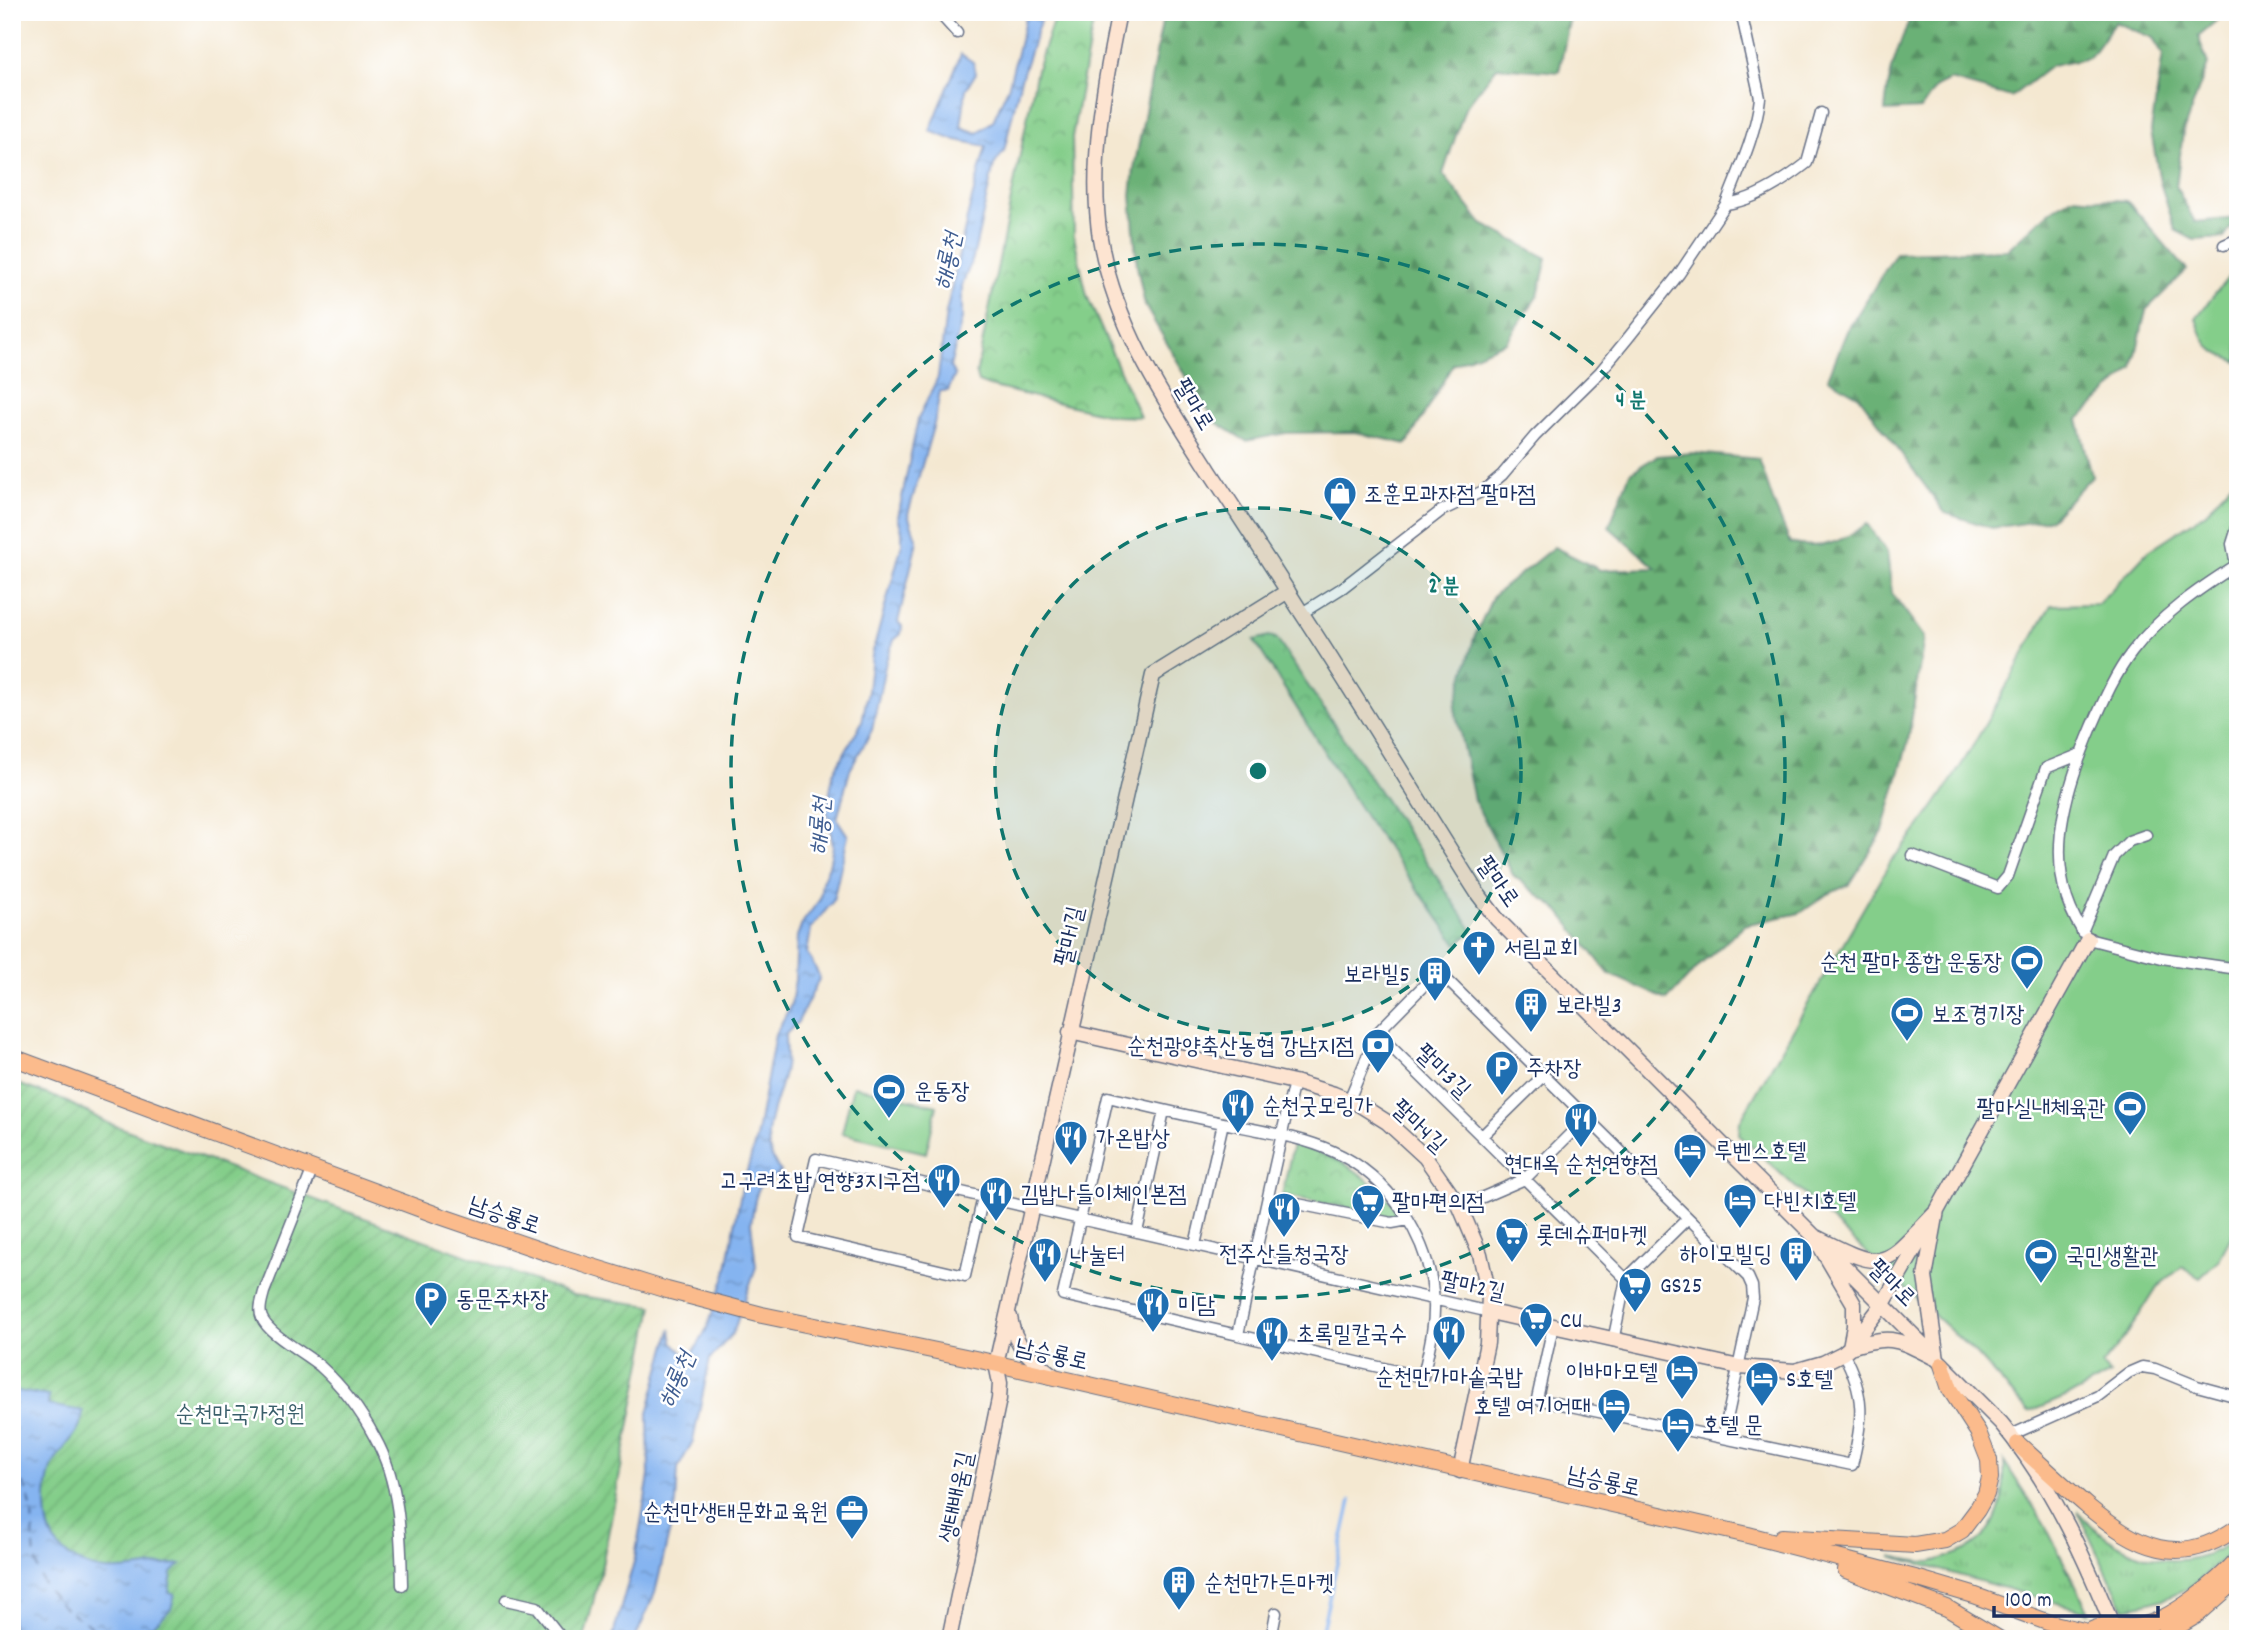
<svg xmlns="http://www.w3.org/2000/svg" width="2250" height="1651" viewBox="0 0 2250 1651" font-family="Dekko,'Poor Story',sans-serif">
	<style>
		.grass { fill: url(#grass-tufts); stroke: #507e74; stroke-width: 2 }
		.forest { fill: url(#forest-firs); stroke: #43706a; stroke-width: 2 }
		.park { fill: url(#park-crowns); stroke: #507e74; stroke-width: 2 }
		.garden { fill: url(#garden-furrows); stroke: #507e74; stroke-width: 2 }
		.pitch { fill: #84ce8a; stroke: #507e74; stroke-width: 2 }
		.water { fill: url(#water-ripples); stroke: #5072a7; stroke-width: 2 }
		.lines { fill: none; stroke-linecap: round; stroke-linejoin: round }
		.stream { stroke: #85b4f0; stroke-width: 3.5 }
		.ferry { stroke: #405e91; stroke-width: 2; stroke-dasharray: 9 7; stroke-linecap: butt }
		.street-casing { stroke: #677086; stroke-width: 13 }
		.secondary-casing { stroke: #677086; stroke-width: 17 }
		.primary-casing { stroke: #677086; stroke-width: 18 }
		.street { stroke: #fff; stroke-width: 10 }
		.secondary { stroke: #fde4d1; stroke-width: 14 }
		.primary { stroke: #fbbb8c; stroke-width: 16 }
		.ring { fill: none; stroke: #0f766e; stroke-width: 3.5; stroke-dasharray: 12 9 }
		.labels { text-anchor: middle; stroke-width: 5; stroke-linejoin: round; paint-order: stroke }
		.street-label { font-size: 23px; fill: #1b2f5e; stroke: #fff }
		.poi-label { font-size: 23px; fill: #1b2f5e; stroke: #fff; text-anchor: start }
		.park-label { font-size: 23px; fill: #3a5f6b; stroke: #fff }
		.water-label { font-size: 24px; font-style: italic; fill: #405e91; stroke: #fff }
		.centre { fill: #0f766e; stroke: #fff; stroke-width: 3.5 }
		.ring-label { font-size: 21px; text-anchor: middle; font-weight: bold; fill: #0f766e; stroke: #fff; stroke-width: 5; stroke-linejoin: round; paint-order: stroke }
	</style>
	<defs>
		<pattern id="grass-tufts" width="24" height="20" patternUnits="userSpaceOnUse" patternTransform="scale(1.75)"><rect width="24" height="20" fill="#84ce8a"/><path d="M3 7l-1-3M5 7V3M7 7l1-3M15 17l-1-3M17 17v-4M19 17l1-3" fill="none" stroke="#71b17a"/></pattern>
		<pattern id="forest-firs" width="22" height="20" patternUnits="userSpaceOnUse" patternTransform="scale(1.75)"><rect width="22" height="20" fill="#6bb176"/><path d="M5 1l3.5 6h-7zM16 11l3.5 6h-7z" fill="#579064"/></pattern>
		<pattern id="park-crowns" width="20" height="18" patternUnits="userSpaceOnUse" patternTransform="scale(1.75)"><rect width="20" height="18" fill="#84ce8a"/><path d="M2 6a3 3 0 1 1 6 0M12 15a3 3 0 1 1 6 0" fill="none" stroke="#71b17a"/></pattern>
		<pattern id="garden-furrows" width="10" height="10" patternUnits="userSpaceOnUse" patternTransform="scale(1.75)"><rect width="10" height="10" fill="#84ce8a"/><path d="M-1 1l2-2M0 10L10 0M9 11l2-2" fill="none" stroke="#71b17a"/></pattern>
		<pattern id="water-ripples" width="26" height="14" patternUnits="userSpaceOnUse" patternTransform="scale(1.75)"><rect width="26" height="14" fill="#85b4f0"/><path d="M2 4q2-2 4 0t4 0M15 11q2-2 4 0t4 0" fill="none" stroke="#6c93c6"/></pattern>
	</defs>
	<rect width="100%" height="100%" fill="#fff"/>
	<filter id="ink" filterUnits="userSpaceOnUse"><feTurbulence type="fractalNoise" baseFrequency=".0143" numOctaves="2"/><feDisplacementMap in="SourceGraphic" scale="14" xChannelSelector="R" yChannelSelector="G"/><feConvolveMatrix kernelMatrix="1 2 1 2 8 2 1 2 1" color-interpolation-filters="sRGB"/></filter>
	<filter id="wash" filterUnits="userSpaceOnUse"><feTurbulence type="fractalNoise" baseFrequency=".00686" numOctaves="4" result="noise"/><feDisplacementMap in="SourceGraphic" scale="28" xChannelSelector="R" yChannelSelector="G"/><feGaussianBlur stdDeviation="1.57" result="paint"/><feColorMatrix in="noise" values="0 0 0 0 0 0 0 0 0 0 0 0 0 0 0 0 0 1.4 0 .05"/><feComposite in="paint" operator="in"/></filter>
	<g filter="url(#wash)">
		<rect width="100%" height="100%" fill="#f4e8d1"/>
		<path class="grass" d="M2004,1461L2044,1523L2089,1612L1891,1556C1903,1558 1917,1562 1929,1562C1936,1562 1943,1558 1950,1556C1996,1543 2006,1504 2004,1461Z
			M2077,1511C2112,1549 2163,1575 2215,1551C2223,1547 2230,1541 2238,1536V1541C2200,1585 2182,1599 2124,1608Z"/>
		<path class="forest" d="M1164,12H1571L1559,72L1497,67L1465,108L1443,174L1482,224L1547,258L1538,295L1506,342L1453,364L1407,444L1354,432L1286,433L1246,441L1217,423L1192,386L1145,306L1137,266L1131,195L1134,169Z
			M1913,12H2227L2198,36L2208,64L2183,132L2176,187L2195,222L2238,218L2224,238L2194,240L2175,230L2160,182L2151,131L2163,54L2153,38L2115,22L2089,58L2051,66L2011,97L1950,80L1936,87L1921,109L1885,111C1888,74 1898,46 1913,12Z
			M2072,197L2127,201L2187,270L2146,310L2133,368L2078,420L2092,476L2051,519L1992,528L1945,513L1859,396L1828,378L1847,331L1896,253L2007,250L2045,215Z
			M1693,453L1759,459L1774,504L1790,543C1822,551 1841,542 1867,524L1887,552L1892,593L1924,637L1908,742L1883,831L1850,884L1826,895L1800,913L1744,925L1700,965L1667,1000L1609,974L1559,911L1513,875L1474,800L1455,708L1474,638L1493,596L1554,547L1600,570L1656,568L1609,527L1630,473L1657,456Z"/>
		<path class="park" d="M1056,12H1095L1072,137L1074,236L1087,296L1140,417L1114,416L989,386L978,382L976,375L1037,69Z
			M1269,636L1276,638L1473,931L1457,944L1366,818L1254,640Z
			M1293,1144C1345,1158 1363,1173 1399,1210L1393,1217L1282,1195Z"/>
		<path class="garden" d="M12,1082L63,1100L108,1123L573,1295L653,1306L601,1570L584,1639H12Z"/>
		<path class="pitch" d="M2238,265V362C2209,351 2205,347 2196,318Z
			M2238,474V1224L2218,1261L2200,1278L2182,1267L2157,1287L2126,1336L2102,1366L2110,1374L2075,1393L2029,1412L1975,1353L1739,1135L1740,1121L1891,861C1958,786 2002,692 2051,605L2098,604L2148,551L2206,513Z
			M853,1086L937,1106L926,1153L842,1133Z"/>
		<path class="water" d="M1027,12H1043L1020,82L1004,151L994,165L973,258L962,285V319L950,367L955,375L948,391H940L935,420L908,514L917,541L898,622L902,626L901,634L894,640L886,661L872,730L850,770L837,819L848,836L833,901L811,929L807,953L818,973L819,979L798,1022L785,1035C785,1046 787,1058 785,1068C778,1105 753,1139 781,1172L759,1187L755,1200L751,1223L756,1267L733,1333L710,1359L693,1441L678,1468L676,1504L655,1593L635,1639H612L635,1558L649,1476L648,1413L671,1329L673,1342L688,1359L698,1345L707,1328L726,1273L741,1192L756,1139L775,1035L791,1005L795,980L797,936L803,922L820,899L822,882L829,866L833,846L827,811L833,773L862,722L868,691L872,655L902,544V531L898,517L918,419L938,377L946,313L968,214L986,146L951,139L930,131L961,54L973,62L976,73L966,89L961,127L977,133L993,121L1009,85Z
			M12,1390L49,1396L48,1405L83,1411C82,1437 57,1449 50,1472C44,1491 44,1524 54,1541C64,1556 88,1569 105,1570C130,1572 155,1564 181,1564L172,1573L169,1592L175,1594L171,1609L139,1639H12V1533L18,1505V1492L12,1483Z"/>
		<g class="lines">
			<path class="stream" d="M1320,1639L1351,1501"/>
			<path class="ferry" d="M12,1471C46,1501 23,1549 44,1584C58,1609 89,1624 112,1639"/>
		</g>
	</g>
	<g filter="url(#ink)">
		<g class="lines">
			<defs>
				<path id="street" d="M938,12L957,33
					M1726,204C1739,170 1756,134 1760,98L1741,12
					M2224,245L2238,239
					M2238,564C2200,588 2159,616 2132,652C2115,674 2103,702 2092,727C2063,795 2039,874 2088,939L2162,958L2238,969
					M2236,565L2232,544L2238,525
					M1302,613L1342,588L1441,511L1483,491L1502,475L1535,436L1600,372L1628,338L1679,274L1726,204C1755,200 1784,181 1807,163L1821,113
					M1912,855L1998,888L2008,876L2046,768L2081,754
					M2082,932L2114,856L2129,841L2146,835
					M1377,1033L1626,1279
					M1349,1100L1377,1033L1438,971L1748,1277L1752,1286L1753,1298L1723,1438
					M1482,1136L1543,1076
					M313,1168L264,1292C262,1300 258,1310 262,1318C269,1335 305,1353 320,1366C342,1386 361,1411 375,1438C400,1482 401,1536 402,1585
					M983,1197L965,1276L798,1237L816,1159L1490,1312
					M1268,1198L1392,1223L1408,1220
					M1460,1207L1525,1179L1585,1119
					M1137,1232L1164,1111
					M1195,1245L1223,1123
					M1553,1326L1537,1399L1852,1465C1863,1420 1866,1395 1843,1353
					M1238,1335L1423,1377C1428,1352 1435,1328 1434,1303C1431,1240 1390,1176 1332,1151C1301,1137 1266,1132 1233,1125C1191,1117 1150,1107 1108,1097L1063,1295L1238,1335C1256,1251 1274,1166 1294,1082
					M1613,1341L1626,1279L1687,1219
					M2011,1435L2098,1396L2128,1373L2142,1367L2155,1369L2197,1386L2238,1397
					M506,1600L537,1607L560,1636L570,1639
					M1271,1639L1276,1613"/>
				<path id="secondary" d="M1119,12C1104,85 1089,164 1100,238C1114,324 1163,398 1209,470C1240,517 1271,565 1301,612C1362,705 1418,800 1478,894L1497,919L2001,1423C2054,1487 2087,1562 2118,1639
					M1070,1032L1294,1082L1334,1094L1360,1105L1387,1122L1425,1157L1460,1207L1480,1254L1489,1295L1487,1343L1460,1471
					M1937,1211L1925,1277L1937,1359C1898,1340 1893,1333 1850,1347L1854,1326V1304L1814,1236C1888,1274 1882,1268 1937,1211Z
					M1490,1312L1739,1367L1795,1371L1823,1363L1843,1353L1850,1347L1883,1304L1937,1211L2088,939
					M1010,1317C1014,1346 1031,1359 1054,1376
					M949,1639L999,1399L1000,1383L996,1364L1153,675L1288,591"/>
				<path id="primary" d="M12,1057L437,1215L554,1255L667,1290L762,1315L980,1360L1748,1535L1919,1579L1973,1595L2050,1623L2088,1632L2097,1639
					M2018,1444C2041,1465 2064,1486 2087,1506C2137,1547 2179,1570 2238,1527
					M1782,1537L1915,1545L1945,1540L1962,1530L1977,1510L1986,1494L1990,1478L1989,1460L1978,1432L1950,1389L1942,1365
					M1846,1570L1947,1608L1999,1639
					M2088,1632C2110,1620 2118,1630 2140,1626C2170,1621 2218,1582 2238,1559
					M2157,1639L2197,1615L2238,1579"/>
			</defs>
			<use href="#street" class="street-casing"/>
			<use href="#secondary" class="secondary-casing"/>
			<use href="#primary" class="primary-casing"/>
			<use href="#street" class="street"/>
			<use href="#secondary" class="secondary"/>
			<use href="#primary" class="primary"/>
		</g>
	</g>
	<circle cx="1258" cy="771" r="263" fill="#0f766e" fill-opacity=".12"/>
	<g class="ring">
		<circle cx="1258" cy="771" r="263"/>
		<circle cx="1258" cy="771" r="527"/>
	</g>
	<defs>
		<symbol id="shop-pin" viewBox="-11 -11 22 30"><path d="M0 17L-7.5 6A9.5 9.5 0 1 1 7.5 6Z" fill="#1f6fb2" stroke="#fff"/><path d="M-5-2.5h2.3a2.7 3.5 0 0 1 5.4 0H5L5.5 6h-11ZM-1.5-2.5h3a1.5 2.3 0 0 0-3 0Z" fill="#fff"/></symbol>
		<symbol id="church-pin" viewBox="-11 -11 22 30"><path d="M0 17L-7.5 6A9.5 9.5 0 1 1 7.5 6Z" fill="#1f6fb2" stroke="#fff"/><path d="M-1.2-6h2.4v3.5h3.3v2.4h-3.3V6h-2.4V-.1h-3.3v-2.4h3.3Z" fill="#fff"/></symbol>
		<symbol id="stadium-pin" viewBox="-11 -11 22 30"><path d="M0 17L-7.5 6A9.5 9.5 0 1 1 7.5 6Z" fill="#1f6fb2" stroke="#fff"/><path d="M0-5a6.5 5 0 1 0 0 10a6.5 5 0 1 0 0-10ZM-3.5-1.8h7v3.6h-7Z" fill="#fff"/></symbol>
		<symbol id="building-pin" viewBox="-11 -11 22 30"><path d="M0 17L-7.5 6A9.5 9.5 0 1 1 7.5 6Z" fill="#1f6fb2" stroke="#fff"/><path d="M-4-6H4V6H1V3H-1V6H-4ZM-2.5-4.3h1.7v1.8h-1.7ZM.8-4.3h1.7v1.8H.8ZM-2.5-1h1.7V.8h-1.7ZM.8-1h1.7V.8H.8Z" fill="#fff"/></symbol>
		<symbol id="bank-pin" viewBox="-11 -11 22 30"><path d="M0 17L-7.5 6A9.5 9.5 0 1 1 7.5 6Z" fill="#1f6fb2" stroke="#fff"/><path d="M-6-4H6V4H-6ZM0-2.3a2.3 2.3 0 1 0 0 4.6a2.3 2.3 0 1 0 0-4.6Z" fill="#fff"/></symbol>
		<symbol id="parking-pin" viewBox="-11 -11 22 30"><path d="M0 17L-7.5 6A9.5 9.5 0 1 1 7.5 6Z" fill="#1f6fb2" stroke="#fff"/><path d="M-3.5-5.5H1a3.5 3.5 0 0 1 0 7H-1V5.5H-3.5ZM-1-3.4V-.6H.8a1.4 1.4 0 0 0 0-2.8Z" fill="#fff"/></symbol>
		<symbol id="restaurant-pin" viewBox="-11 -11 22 30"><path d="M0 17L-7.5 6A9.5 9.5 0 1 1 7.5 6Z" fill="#1f6fb2" stroke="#fff"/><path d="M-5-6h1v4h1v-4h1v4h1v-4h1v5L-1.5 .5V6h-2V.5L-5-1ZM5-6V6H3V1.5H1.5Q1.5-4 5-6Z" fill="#fff"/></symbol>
		<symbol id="hotel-pin" viewBox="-11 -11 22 30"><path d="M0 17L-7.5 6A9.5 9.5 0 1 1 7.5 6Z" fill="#1f6fb2" stroke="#fff"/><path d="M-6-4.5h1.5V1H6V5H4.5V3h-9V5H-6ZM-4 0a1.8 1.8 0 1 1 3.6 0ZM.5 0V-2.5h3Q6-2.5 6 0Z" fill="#fff"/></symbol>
		<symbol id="supermarket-pin" viewBox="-11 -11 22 30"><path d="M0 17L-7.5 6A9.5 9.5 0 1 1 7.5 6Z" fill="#1f6fb2" stroke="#fff"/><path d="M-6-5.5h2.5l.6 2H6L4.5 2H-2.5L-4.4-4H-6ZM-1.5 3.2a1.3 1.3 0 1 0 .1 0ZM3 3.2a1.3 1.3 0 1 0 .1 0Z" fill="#fff"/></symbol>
		<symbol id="office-pin" viewBox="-11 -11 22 30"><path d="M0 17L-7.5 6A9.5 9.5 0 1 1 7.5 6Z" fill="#1f6fb2" stroke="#fff"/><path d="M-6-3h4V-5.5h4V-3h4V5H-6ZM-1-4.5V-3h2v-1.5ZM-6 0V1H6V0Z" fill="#fff"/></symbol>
	</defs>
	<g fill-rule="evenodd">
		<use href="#shop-pin" x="1321" y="474" width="38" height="52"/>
		<use href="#church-pin" x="1460" y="928" width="38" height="52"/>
		<use href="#stadium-pin" x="2008" y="942" width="38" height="52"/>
		<use href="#building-pin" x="1416" y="954" width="38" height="52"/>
		<use href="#building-pin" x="1512" y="985" width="38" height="52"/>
		<use href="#stadium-pin" x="1888" y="994" width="38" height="52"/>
		<use href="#bank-pin" x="1359" y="1026" width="38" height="52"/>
		<use href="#parking-pin" x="1483" y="1048" width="38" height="52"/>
		<use href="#stadium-pin" x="870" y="1071" width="38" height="52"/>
		<use href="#restaurant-pin" x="1219" y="1086" width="38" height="52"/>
		<use href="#stadium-pin" x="2111" y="1088" width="38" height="52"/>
		<use href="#restaurant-pin" x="1562" y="1100" width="38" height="52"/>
		<use href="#restaurant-pin" x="1052" y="1118" width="38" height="52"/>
		<use href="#hotel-pin" x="1671" y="1131" width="38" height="52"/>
		<use href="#restaurant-pin" x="925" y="1161" width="38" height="52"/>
		<use href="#restaurant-pin" x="977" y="1174" width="38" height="52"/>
		<use href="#hotel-pin" x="1721" y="1181" width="38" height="52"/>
		<use href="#supermarket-pin" x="1349" y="1182" width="38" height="52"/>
		<use href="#restaurant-pin" x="1265" y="1190" width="38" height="52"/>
		<use href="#supermarket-pin" x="1493" y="1215" width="38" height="52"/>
		<use href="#building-pin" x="1777" y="1234" width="38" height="52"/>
		<use href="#restaurant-pin" x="1026" y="1235" width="38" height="52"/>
		<use href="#stadium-pin" x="2022" y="1236" width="38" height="52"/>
		<use href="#supermarket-pin" x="1616" y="1265" width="38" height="52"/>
		<use href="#parking-pin" x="412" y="1279" width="38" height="52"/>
		<use href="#restaurant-pin" x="1134" y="1285" width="38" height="52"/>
		<use href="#supermarket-pin" x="1517" y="1300" width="38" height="52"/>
		<use href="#restaurant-pin" x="1430" y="1313" width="38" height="52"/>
		<use href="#restaurant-pin" x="1253" y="1314" width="38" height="52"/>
		<use href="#hotel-pin" x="1663" y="1352" width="38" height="52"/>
		<use href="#hotel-pin" x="1743" y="1359" width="38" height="52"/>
		<use href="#hotel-pin" x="1595" y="1386" width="38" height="52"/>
		<use href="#hotel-pin" x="1659" y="1405" width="38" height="52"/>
		<use href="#office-pin" x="833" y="1492" width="38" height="52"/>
		<use href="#building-pin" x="1160" y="1563" width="38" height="52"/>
	</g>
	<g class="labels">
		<g class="street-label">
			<text transform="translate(1195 404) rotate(59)" y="8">팔마로</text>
			<text transform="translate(1499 881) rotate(55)" y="8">팔마로</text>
			<text transform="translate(1068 936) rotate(-77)" y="8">팔마1길</text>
			<text transform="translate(1444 1070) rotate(44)" y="8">팔마3길</text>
			<text transform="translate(1420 1125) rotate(43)" y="8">팔마4길</text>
			<text transform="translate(505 1214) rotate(19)" y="8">남승룡로</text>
			<text transform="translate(1893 1282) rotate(45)" y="8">팔마로</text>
			<text transform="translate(1473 1285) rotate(12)" y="8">팔마2길</text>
			<text transform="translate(1052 1353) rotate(13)" y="8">남승룡로</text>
			<text transform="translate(1604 1480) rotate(12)" y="8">남승룡로</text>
			<text transform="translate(955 1497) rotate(-78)" y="8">생태배움길</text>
		</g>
		<g class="poi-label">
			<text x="1364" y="501">조훈모과자점 팔마점</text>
			<text x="1504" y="955">서림교회</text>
			<text x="2002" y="969" text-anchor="end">순천 팔마 종합 운동장</text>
			<text x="1410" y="981" text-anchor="end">보라빌5</text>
			<text x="1556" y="1012">보라빌3</text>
			<text x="1932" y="1021">보조경기장</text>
			<text x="1354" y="1053" text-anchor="end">순천광양축산농협 강남지점</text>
			<text x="1526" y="1075">주차장</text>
			<text x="914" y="1098">운동장</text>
			<text x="1262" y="1113">순천굿모링가</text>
			<text x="2106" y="1115" text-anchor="end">팔마실내체육관</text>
			<text x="1096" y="1145">가온밥상</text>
			<text x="1714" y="1158">루벤스호텔</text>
			<text x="1581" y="1171" text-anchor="middle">현대옥 순천연향점</text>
			<text x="920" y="1188" text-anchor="end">고구려초밥 연향3지구점</text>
			<text x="1020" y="1201">김밥나들이체인본점</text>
			<text x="1764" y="1208">다빈치호텔</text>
			<text x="1392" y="1209">팔마편의점</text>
			<text x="1536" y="1242">롯데슈퍼마켓</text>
			<text x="1284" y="1261" text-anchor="middle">전주산들청국장</text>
			<text x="1772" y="1261" text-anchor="end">하이모빌딩</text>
			<text x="1070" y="1262">나눌터</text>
			<text x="2066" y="1263">국민생활관</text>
			<text x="1660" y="1292">GS25</text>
			<text x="456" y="1306">동문주차장</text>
			<text x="1178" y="1312">미담</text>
			<text x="1560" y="1327">CU</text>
			<text x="1296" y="1341">초록밀칼국수</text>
			<text x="1658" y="1379" text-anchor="end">이바마모텔</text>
			<text x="1449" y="1384" text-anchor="middle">순천만가마솥국밥</text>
			<text x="1786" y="1386">S호텔</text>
			<text x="1590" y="1413" text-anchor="end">호텔 여기어때</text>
			<text x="1702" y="1432">호텔 문</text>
			<text x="828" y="1519" text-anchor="end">순천만생태문화교육원</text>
			<text x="1204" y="1590">순천만가든마켓</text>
		</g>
		<g class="park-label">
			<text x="240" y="1421">순천만국가정원</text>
		</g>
		<g class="water-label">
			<text transform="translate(947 261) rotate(-78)" y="8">해룡천</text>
			<text transform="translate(819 826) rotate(-86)" y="8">해룡천</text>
			<text transform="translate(676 1379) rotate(-67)" y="8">해룡천</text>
		</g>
	</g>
	<circle cx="1258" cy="771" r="10" class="centre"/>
	<g class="ring-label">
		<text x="1631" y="406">4 분</text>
		<text x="1444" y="592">2 분</text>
	</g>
	<rect width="2250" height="1651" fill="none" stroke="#fff" stroke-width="42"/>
	<path d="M1994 1606v10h164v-10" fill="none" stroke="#1b2f5e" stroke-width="3.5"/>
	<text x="2005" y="1606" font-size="21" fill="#1b2f5e" stroke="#ffffff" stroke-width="5" paint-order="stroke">100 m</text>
</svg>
